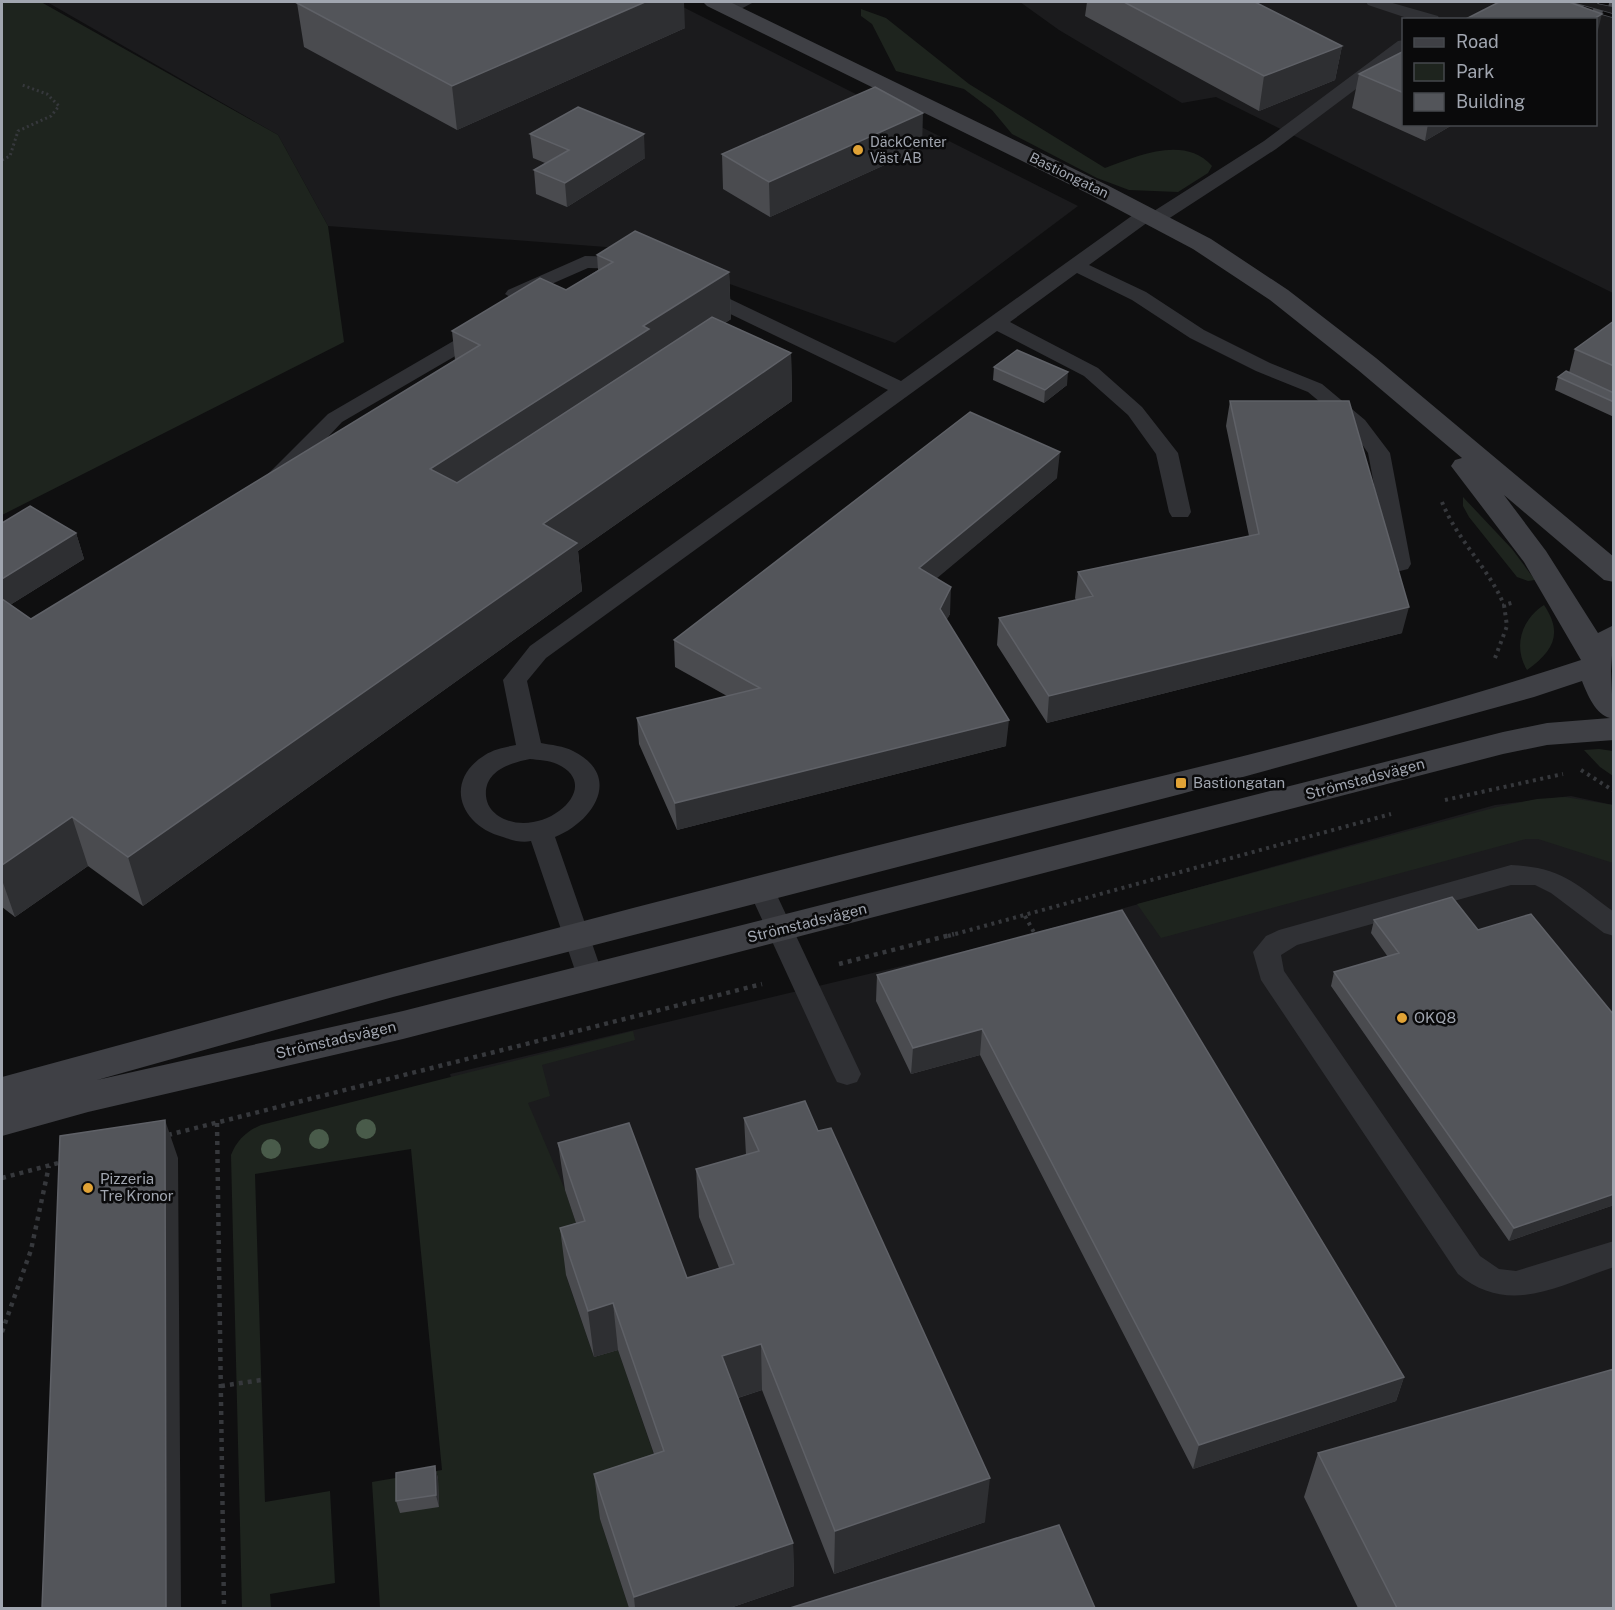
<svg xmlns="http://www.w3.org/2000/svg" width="1615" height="1610" viewBox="0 0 1615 1610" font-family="'Public Sans',sans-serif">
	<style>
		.built { fill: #1b1b1d; fill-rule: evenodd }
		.green { fill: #1e241e }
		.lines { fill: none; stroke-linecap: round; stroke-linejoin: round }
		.path-far2 { stroke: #36383c; stroke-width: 3; stroke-dasharray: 2 3; stroke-linecap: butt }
		.path-far1 { stroke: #36383c; stroke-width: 4; stroke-dasharray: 3 4.5; stroke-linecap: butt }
		.path { stroke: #36383c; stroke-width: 4.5; stroke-dasharray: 4 5; stroke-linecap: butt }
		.service { fill: #303135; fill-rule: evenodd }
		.secondary { fill: #3f4045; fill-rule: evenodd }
		.rail-casing { stroke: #494b50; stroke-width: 4.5 }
		.rail { stroke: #0a0a0b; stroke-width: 3; stroke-dasharray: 10; stroke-linecap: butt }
		.tree { fill: #495b4a }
		.wall { fill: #4a4b4f }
		.shaded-wall { fill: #2e2f32 }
		.building { fill: #53555a; stroke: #5f6167; stroke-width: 1.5 }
		.poi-dot { fill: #e1a336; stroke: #0a0a0b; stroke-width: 2 }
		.labels { text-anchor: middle; stroke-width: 5; stroke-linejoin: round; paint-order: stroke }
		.far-poi-label { font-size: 14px; fill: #a1a6b0; stroke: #0a0a0b; text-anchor: start }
		.far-street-label { font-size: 14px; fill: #a1a6b0; stroke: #0a0a0b }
		.street-label { font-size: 15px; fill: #a1a6b0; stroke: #0a0a0b }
		.poi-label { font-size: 15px; fill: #a1a6b0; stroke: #0a0a0b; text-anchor: start }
	</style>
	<rect width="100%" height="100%" fill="#0f0f10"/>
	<path class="built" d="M47,2H673L1078,206L895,343L632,249L328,226L278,135Z
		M1020,2H1613V293L1216,97L1182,103L1059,30ZM1404,20H1596V124H1404Z
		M1571,796L1613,805V1608H585L450,1074L1002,942L1495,805Z"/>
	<path class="green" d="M2,2H41L278,135L328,226L344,342L2,515Z
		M861,9L886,18L969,84L1105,168C1138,156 1184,135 1212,166L1208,173L1178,192L1129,190L1097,178L1012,134L992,110L964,89L896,71L872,24L861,16Z
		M1463,497L1512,549L1535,580L1528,581L1517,577L1469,517L1463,506Z
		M1544,605C1563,633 1554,651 1527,670C1513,647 1521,620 1544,605Z
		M1599,749L1613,751V776L1600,767L1584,750Z
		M1565,797L1613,805V863L1538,839H1526L1161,938L1137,904L1497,807L1537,799Z
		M633,1031L635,1040L542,1065L550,1096L528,1103L565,1190L591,1268L566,1276L594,1357L618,1350L668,1496L600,1519L629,1608H380L372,1482L442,1470L411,1149L255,1174L265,1502L330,1491L335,1583L270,1594L271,1608H242L231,1155C237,1140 247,1131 261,1125Z"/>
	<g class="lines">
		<path class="path-far2" d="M2,160L10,156L18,131L51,116L59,106L47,94L22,85"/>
		<path class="path-far1" d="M1442,502C1457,540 1488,567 1504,605
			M1495,658L1507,626L1504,605L1515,602
			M1581,770L1614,791
			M1445,800L1563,774
			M1025,916L1036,936
			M948,936L1391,814"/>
		<path class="path" d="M839,964L954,934
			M217,1123L224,1608
			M168,1135L762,984
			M2,1178L62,1162
			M2,1332L31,1250L49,1166
			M221,1386L261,1380"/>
		<path class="service" d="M733,2H754L735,12H723L721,9Z
			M1366,2H1389L1438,16L1440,20H1413L1368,5Z
			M1404,40V53L1276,149L1162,223L1148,222L1089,265L1146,292L1204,330L1270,363L1322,384L1365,420L1390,453L1411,564L1408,569L1400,571L1392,569L1389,564L1368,453L1351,428L1308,392L1256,371L1190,338L1132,300L1077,273L1010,322L1098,368L1142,407L1178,453L1191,512L1188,517H1172L1169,512L1156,454L1128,415L1084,376L997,331L546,658L527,681L541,743C551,745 564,746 573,751C623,776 594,821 555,837L604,978L600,985L590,988L580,985L531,841C521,843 512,840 503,837C460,826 443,781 485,755C494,749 506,747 516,745L503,680L530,646L888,390L693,296L690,292L693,288H707L901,381L1140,210L1147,208L1154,211L1264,141L1398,41ZM530,759C538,760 549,760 557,764C608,787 539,844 497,815C491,810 487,805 486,796C484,771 510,763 530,759Z
			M585,256L631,257L641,263L631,269L588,268L515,300L505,294L508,290Z
			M481,322L488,324L491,328L476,344L342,422L283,485H267L264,480L267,475L328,414L462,336L474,324Z
			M1511,865C1561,867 1575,883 1614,912V936L1604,933L1551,893L1535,885H1511L1297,945L1281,955L1284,971L1480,1256L1499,1269L1516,1271L1614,1241V1267C1559,1285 1509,1317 1458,1274L1261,980L1253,952L1266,936L1279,930Z
			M761,879L770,882L774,889L861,1074L857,1082L847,1085L837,1082L833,1074L748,889L752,882Z"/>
		<path class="secondary" d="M703,2H730L1107,185L1211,239L1288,290L1376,358L1614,557V582L1604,580L1504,495L1546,551L1598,633L1614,625L1611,671L1614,740L1547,745L1503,754L403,1039L88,1112L2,1136V1077C305,994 609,913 915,836C1137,781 1363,732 1581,660L1524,562L1451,466L1455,460L1462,458L1358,370L1270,300L1193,249L1091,195L707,6ZM1582,681C1587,694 1596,715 1610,718L1547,723L1503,732L403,1011L97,1080L393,997L1181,794L1534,697Z"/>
		<defs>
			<path id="rail" d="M1564,2L1614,16
				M1599,2L1614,5"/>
		</defs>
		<use href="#rail" class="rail-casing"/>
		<use href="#rail" class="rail"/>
	</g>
	<g class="tree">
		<circle cx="366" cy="1129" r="10"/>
		<circle cx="319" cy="1139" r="10"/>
		<circle cx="271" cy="1149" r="10"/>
	</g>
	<path class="wall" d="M1087,2H1255L1342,46L1335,80L1259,111L1085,16Z
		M297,3L685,28L457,130L304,47Z
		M1404,51V124H1454L1425,141L1352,108L1359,74Z
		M530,134L645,158L567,207L536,194L534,170L545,163L533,158Z
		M922,148L770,217L723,189L722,154Z
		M597,255L729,272L731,319L725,323L791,353L792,401L578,551L582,591L143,906L88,866L15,917L2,907V523L76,533L84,559L10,605L31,619L455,360L452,331L566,290L598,270Z
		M1614,321V417L1555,390L1558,377L1569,373L1575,349Z
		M994,367L1067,385L1044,403L993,380Z
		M1230,401L1402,633L1047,723L997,645L999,618L1076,600L1075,598L1078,572L1249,536L1226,426Z
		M1057,478L936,578L950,614L946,620L1006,746L677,830L639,744L637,718L727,696L675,667L674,640Z
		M1122,910L1404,1377L1396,1401L1193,1469L980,1055L911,1074L876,1001L877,975Z
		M1374,920L1614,1015V1205L1509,1241L1331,986L1334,972L1388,957L1371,933Z
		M744,1118L985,1522L834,1574L762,1390L738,1398L793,1543L794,1586L730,1608H629L600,1519L594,1474L654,1454L618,1350L594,1357L566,1275L560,1228L576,1223L565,1190L558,1143L687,1278L719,1268L699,1217L696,1169L746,1155Z
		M1318,1453L1614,1608H1358L1304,1497Z
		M435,1466L438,1479L439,1507L400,1513L396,1501Z"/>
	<path class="shaded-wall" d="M645,2H684L685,28L457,130L452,86Z
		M1602,14L1596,38V20H1592Z
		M1342,46L1335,80L1259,111L1264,76Z
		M923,113L922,148L770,217L769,182Z
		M1428,124H1454L1425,141Z
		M644,134L645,158L567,207L565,183Z
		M729,272L731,319L651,370L437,517L430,469L643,326Z
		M791,353L792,401L578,551L582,591L143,906L128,857L543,524Z
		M1068,372L1067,385L1044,403L1045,390Z
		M1060,452L1057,478L918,594L919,568Z
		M76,533L84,559L2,610V579Z
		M951,587L950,614L938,635L940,609Z
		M1409,607L1402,633L1047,723L1049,696Z
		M1009,720L1006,746L677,830L675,803Z
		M72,817L88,866L15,917L2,880V865Z
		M982,1029L980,1055L911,1074L913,1048Z
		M165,1120L178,1158L181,1608H166Z
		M1614,1194V1205L1509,1241L1514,1228Z
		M613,1303L618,1350L594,1357L588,1311Z
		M761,1344L762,1390L725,1402L722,1356Z
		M1404,1377L1396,1401L1193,1469L1199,1445Z
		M435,1466L438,1479L439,1507L436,1495Z
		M990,1478L985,1522L834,1574L835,1531Z
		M793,1543L794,1586L730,1608H635L634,1597Z"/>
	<path class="building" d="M302,2H645L452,86L297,3Z
		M1124,2H1255L1342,46L1264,76Z
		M1499,2H1569L1602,14L1592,20H1464Z
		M1404,51V93L1359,74Z
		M875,87L923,113L769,182L722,154Z
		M578,107L644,134L565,183L534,170L569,150L530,134Z
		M635,231L729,272L643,326L649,329L430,469L457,483L712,317L791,353L543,524L577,543L128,857L72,817L2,865V599L31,619L480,345L452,331L540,278L566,290L613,262L597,255Z
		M1614,321V366L1575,349Z
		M1017,350L1068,372L1045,390L994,367Z
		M1566,371L1614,393V402L1558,377Z
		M1230,401H1349L1409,607L1049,696L999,618L1093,596L1078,572L1259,534Z
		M970,412L1060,452L919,568L951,587L940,609L1009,720L675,803L637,718L760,688L674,640Z
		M30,506L76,533L2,579V523Z
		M1452,897L1478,930L1531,914L1614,1015V1194L1514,1228L1334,972L1399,953L1374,920Z
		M1122,910L1404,1377L1199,1445L982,1029L913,1048L877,975Z
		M805,1101L818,1131L831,1128L990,1478L835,1531L761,1344L722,1356L793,1543L634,1597L594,1474L664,1451L613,1303L588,1311L560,1228L585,1221L558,1143L629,1123L687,1278L734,1264L696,1169L759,1151L744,1118Z
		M165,1120L166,1608H42L60,1136Z
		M1614,1369V1608H1397L1318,1453Z
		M435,1466L436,1495L396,1501V1473Z
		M1059,1525L1095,1608H790Z"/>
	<g class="poi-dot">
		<circle cx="858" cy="150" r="6"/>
		<rect x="1175" y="777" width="12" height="12" rx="3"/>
		<circle cx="1402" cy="1018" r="6"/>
		<circle cx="88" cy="1188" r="6"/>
	</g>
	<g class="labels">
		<g class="far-poi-label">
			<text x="870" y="147">DäckCenter<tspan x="870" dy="16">Väst AB</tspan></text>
		</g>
		<g class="far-street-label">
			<text transform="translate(1069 175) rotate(26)" y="5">Bastiongatan</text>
		</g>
		<g class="street-label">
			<text transform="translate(1365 779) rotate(-15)" y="5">Strömstadsvägen</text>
			<text transform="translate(807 923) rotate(-14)" y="5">Strömstadsvägen</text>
			<text transform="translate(336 1040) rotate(-13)" y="5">Strömstadsvägen</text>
		</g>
		<g class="poi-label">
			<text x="1193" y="788">Bastiongatan</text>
			<text x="1414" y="1023">OKQ8</text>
			<text x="100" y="1184">Pizzeria<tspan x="100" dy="17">Tre Kronor</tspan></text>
		</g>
	</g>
	<rect width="1615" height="1610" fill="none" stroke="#a1a6b0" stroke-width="6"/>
	<rect x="1402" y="18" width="195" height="108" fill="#0a0a0b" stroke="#46484d" stroke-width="1.5"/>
	<rect x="1414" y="38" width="30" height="9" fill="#3f4045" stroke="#46484d" stroke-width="1.5"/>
	<text x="1456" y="48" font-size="18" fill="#a1a6b0">Road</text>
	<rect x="1414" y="63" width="30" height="18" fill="#1e241e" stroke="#46484d" stroke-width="1.5"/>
	<text x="1456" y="78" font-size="18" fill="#a1a6b0">Park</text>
	<rect x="1414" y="93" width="30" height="18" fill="#53555a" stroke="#46484d" stroke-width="1.5"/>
	<text x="1456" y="108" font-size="18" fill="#a1a6b0">Building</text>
</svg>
